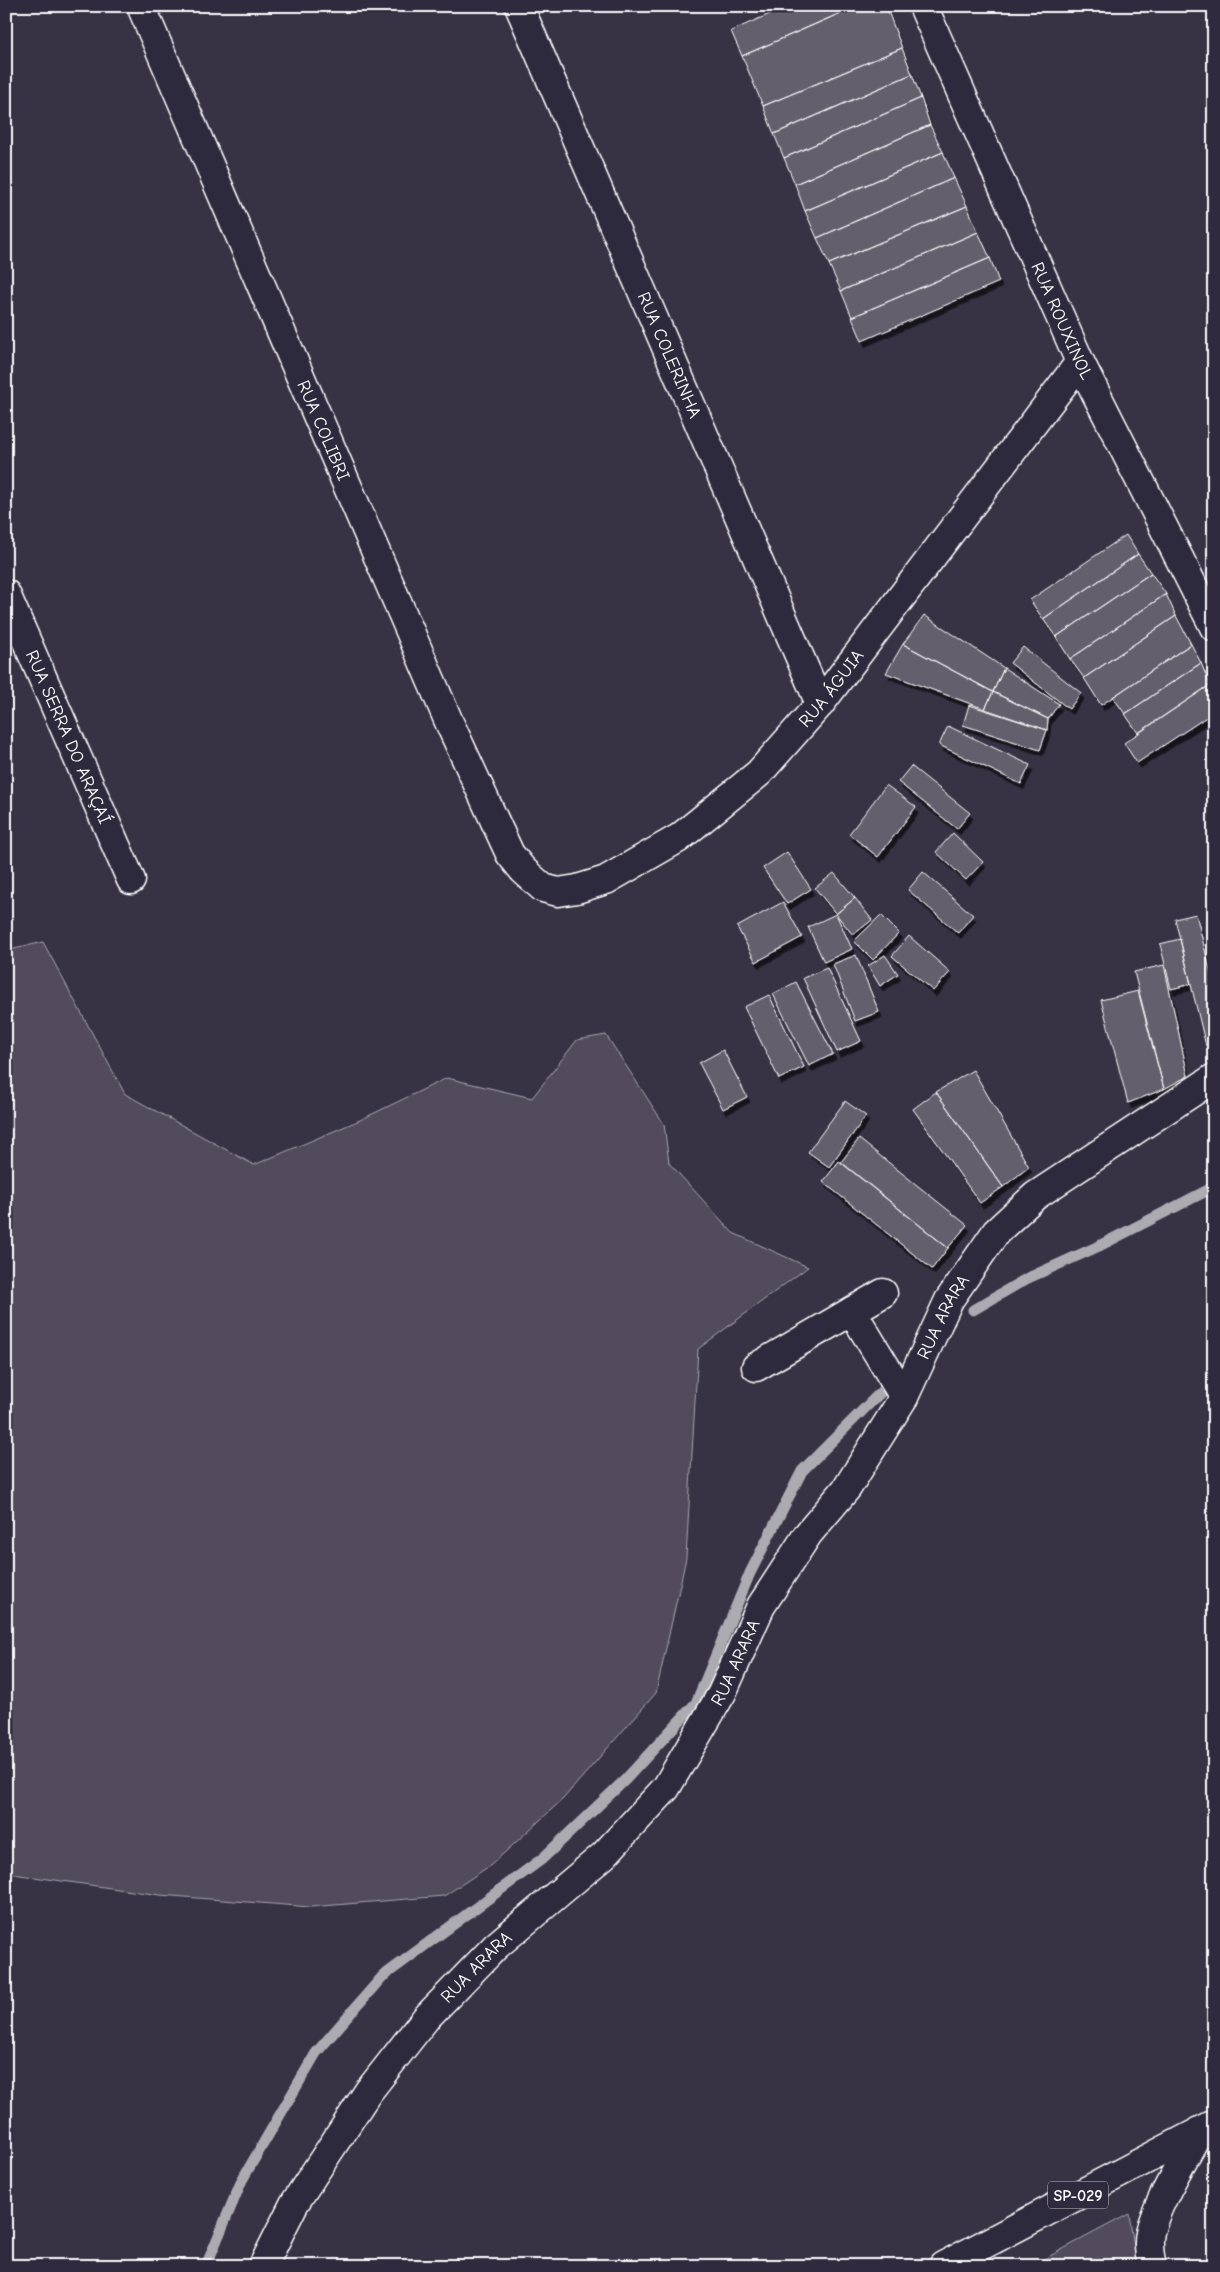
<svg xmlns="http://www.w3.org/2000/svg" width="1220" height="2272" viewBox="0 0 1220 2272" font-family="'Comic Neue',sans-serif">
	<style>
		.green { fill: #514c5c; stroke: #a8a6ae }
		.lines { fill: none; stroke-linecap: round; stroke-linejoin: round }
		.stream { stroke: #adabb2; stroke-width: 11 }
		.building { fill: #635f6d; stroke: #fff; filter: url(#shadow) }
		.minor-casing { stroke: #fff; stroke-width: 31 }
		.trunk-casing { stroke: #fff; stroke-width: 31 }
		.minor { stroke: #2f2a3d; stroke-width: 28 }
		.trunk { stroke: #2f2a3d; stroke-width: 28 }
		.labels { text-anchor: middle; stroke-width: 4; stroke-linejoin: round; paint-order: stroke }
		.shield { fill: #2f2a3d; stroke: #c1bfc5; stroke-width: 1 }
		.shield-label { font-size: 16px; font-weight: bold; fill: #fff }
		.street-label { font-size: 18px; fill: #fff; stroke: #2f2a3d }
	</style>
	<defs>
		<filter id="shadow"><feDropShadow dx="3" dy="5.5" stdDeviation="0" flood-color="#0009"/></filter>
	</defs>
	<rect width="100%" height="100%" fill="#373345"/>
	<filter id="ink" filterUnits="userSpaceOnUse"><feTurbulence type="fractalNoise" baseFrequency=".02" numOctaves="2"/><feDisplacementMap in="SourceGraphic" scale="10" xChannelSelector="R" yChannelSelector="G"/><feConvolveMatrix kernelMatrix="1 2 1 2 8 2 1 2 1" color-interpolation-filters="sRGB"/></filter>
	<g filter="url(#ink)">
		<path class="green" d="M43,942L125,1094L254,1165L360,1120L447,1078L532,1098L577,1040L606,1035L664,1124L669,1163L733,1233L808,1267L698,1349L686,1558L656,1693L563,1799L491,1865L444,1896L310,1907L160,1895L6,1873V951Z
			M1129,2214L1137,2266H1031Z"/>
		<g class="lines">
			<path class="stream" d="M973,1310L1026,1279L1099,1246L1214,1187
				M206,2266L242,2180L316,2053L382,1977L542,1859L625,1780L696,1703L750,1573L802,1471L885,1388"/>
		</g>
		<path class="building" d="M788,6H857L742,56L731,31Z
			M857,6H886L902,48L763,106L742,56Z
			M902,48L912,74L774,134L763,106Z
			M912,74L921,98L784,158L774,134Z
			M921,98L930,125L795,184L784,158Z
			M930,125L943,152L805,211L795,184Z
			M943,152L954,178L817,238L805,211Z
			M954,178L967,206L829,264L817,238Z
			M967,206L978,232L841,291L829,264Z
			M978,232L990,258L852,317L841,291Z
			M990,258L999,282L862,341L852,317Z
			M1126,535L1138,554L1043,619L1030,600Z
			M1138,554L1151,573L1056,637L1043,619Z
			M1151,573L1166,594L1070,659L1056,637Z
			M1166,594L1176,616L1084,678L1070,659Z
			M924,615L1004,668L993,692L903,644Z
			M1176,616L1191,644L1101,705L1084,678Z
			M903,644L993,692L985,709L886,673Z
			M1191,644L1201,663L1125,714L1113,697Z
			M1023,647L1081,693L1069,709L1010,663Z
			M1201,663L1210,685L1138,733L1125,714Z
			M1004,668L1059,704L1048,719L993,692Z
			M1210,685L1214,694V712L1137,763L1124,743Z
			M993,692L1048,719L1047,730L985,709Z
			M969,705L1047,730L1040,750L963,725Z
			M948,726L1030,765L1021,784L939,745Z
			M911,766L970,813L957,829L898,782Z
			M886,785L916,807L878,857L849,834Z
			M953,833L983,862L966,880L936,852Z
			M787,852L811,889L787,904L763,868Z
			M923,872L973,915L958,933L908,890Z
			M834,873L855,898L836,914L815,888Z
			M855,898L872,920L853,935L836,914Z
			M783,902L802,937L756,962L737,927Z
			M836,914L852,949L824,962L808,927Z
			M1196,914L1214,986V1044L1206,1046L1175,919Z
			M881,915L899,933L873,960L854,941Z
			M909,936L950,972L933,991L892,956Z
			M1180,939L1191,984L1171,989L1160,944Z
			M856,955L879,1012L855,1021L833,964Z
			M885,955L898,974L880,986L868,966Z
			M1164,965L1188,1076L1164,1089L1134,972Z
			M827,968L861,1041L837,1052L803,978Z
			M796,982L833,1054L809,1066L773,994Z
			M1138,991L1164,1089L1128,1103L1101,1000Z
			M769,995L804,1067L779,1079L744,1007Z
			M723,1050L747,1097L723,1109L699,1063Z
			M973,1070L1029,1167L1003,1187L936,1092Z
			M936,1092L1003,1187L980,1203L913,1109Z
			M845,1101L866,1116L829,1167L808,1152Z
			M859,1139L967,1225L948,1248L841,1162Z
			M839,1161L948,1248L932,1269L823,1182Z"/>
		<g class="lines">
			<defs>
				<g id="minor">
					<path id="s1" d="M141,6L449,722L510,854L523,870L543,888L558,892L577,889L606,880L679,838L759,773L820,704L1080,362"/>
					<path id="s2" d="M519,6L820,704"/>
					<path id="s3" d="M923,6L1080,362L1214,627"/>
					<path id="s4" d="M6,594L131,880"/>
					<path d="M852,1311L904,1397"/>
					<path d="M756,1367L883,1293"/>
					<path id="s5" d="M263,2266L294,2204L368,2092L426,2018L496,1946L604,1855L666,1788L722,1693L761,1606L808,1534L847,1488L904,1397L949,1300L996,1232L1035,1196L1214,1078"/>
				</g>
				<path id="trunk" d="M943,2266L1214,2124
					M1153,2266C1149,2258 1148,2241 1150,2232C1156,2204 1185,2158 1199,2131"/>
			</defs>
			<use href="#minor" class="minor-casing"/>
			<use href="#trunk" class="trunk-casing"/>
			<use href="#minor" class="minor"/>
			<use href="#trunk" class="trunk"/>
		</g>
	</g>
	<g class="labels">
		<rect class="shield" x="1048" y="2181.5" width="60" height="27" rx="4"/>
		<g class="shield-label">
			<text x="1078" y="2201">SP-029</text>
		</g>
		<g class="street-label">
			<text dy="6" stroke="none"><textPath href="#s3" startOffset="344">RUA ROUXINOL</textPath></text>
			<text dy="6" stroke="none"><textPath href="#s2" startOffset="380">RUA COLERINHA</textPath></text>
			<text dy="6" stroke="none"><textPath href="#s1" startOffset="462">RUA COLIBRI</textPath></text>
			<text dy="6" stroke="none"><textPath href="#s1" startOffset="1336">RUA ÁGUIA</textPath></text>
			<text dy="6" stroke="none"><textPath href="#s4" startOffset="156">RUA SERRA DO ARAÇAÍ</textPath></text>
			<text dy="6" stroke="none"><textPath href="#s5" startOffset="1179">RUA ARARA</textPath></text>
			<text dy="6" stroke="none"><textPath href="#s5" startOffset="774">RUA ARARA</textPath></text>
			<text dy="6" stroke="none"><textPath href="#s5" startOffset="369">RUA ARARA</textPath></text>
		</g>
	</g>
	<rect width="1220" height="2272" fill="none" stroke="#2f2a3d" stroke-width="25"/>
	<rect x="12" y="12" width="1195" height="2247" fill="none" stroke="#fff" stroke-width="2" filter="url(#ink)"/>
</svg>
